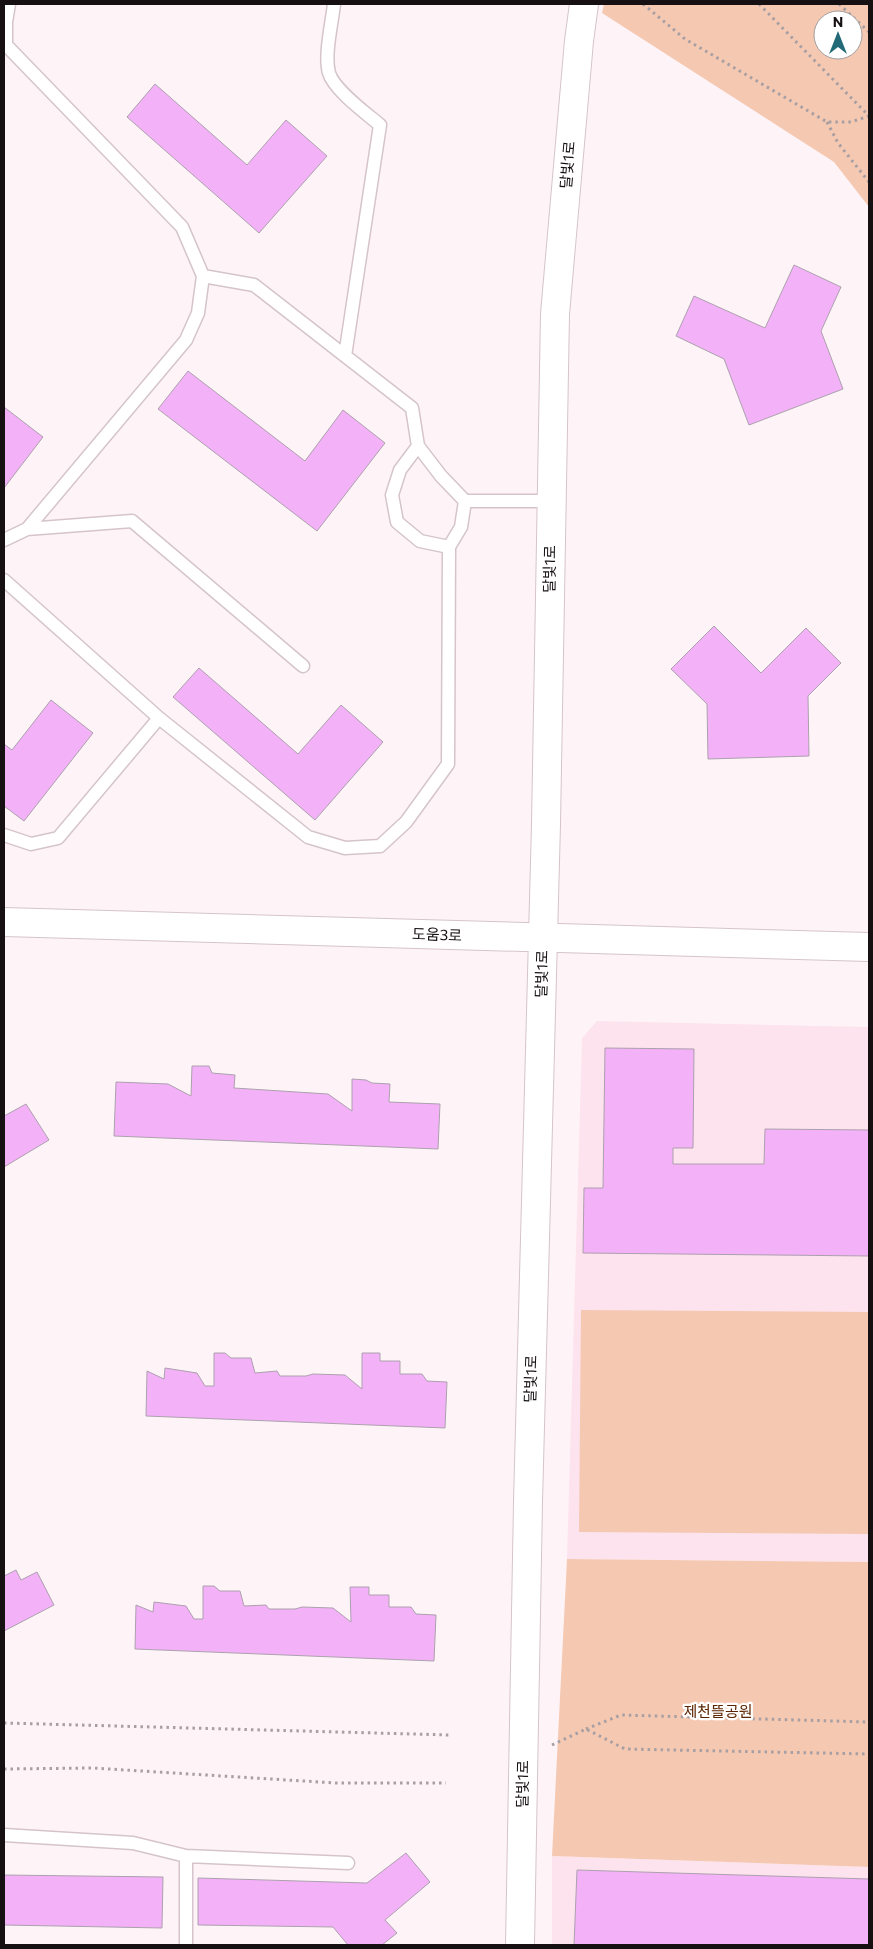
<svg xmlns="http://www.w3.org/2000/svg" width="873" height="1949" viewBox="0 0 873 1949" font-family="Commissioner,'Noto Sans KR',sans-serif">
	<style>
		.built { fill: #fde3ed }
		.green { fill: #f5c8b2; fill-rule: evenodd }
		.building { fill: #f3b1f8; stroke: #aca1ad }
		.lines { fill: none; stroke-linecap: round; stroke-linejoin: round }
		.service-casing { stroke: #d5c4cb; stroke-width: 15 }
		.tertiary-casing { stroke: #d5c4cb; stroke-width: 30 }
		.path { stroke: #a89fa3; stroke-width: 3; stroke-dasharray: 2.5 4; stroke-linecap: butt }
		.service { stroke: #fff; stroke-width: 12 }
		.tertiary { stroke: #fff; stroke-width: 28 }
		.labels { text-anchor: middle; stroke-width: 4.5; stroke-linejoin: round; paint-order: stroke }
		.street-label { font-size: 15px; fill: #161012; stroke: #fff }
		.park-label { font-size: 15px; fill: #5a2501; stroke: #fff }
	</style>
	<rect width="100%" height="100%" fill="#fef4f8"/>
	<path class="built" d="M597,1021L869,1027V1562L567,1559L582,1038Z
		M552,1856L869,1867V1945H552Z"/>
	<path class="green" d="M604,4H869V207L834,162L602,13ZM823,20H853V50H823Z
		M581,1310L869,1312V1534L579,1532Z
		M567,1559L869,1562V1867L552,1856Z"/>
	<path class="building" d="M155,84L247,165L286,120L327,156L259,233L127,117Z
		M794,265L841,287L821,331L843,389L749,425L724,359L676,336L694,296L765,328Z
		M188,371L305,461L343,410L385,443L317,531L158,409Z
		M4,407L43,437L4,488Z
		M714,626L761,673L806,628L841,663L808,696L809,756L708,759L707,704L671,669Z
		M199,668L298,754L341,705L383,742L315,820L173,697Z
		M51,700L93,733L24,821L4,806V744L12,750Z
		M605,1048L694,1049L693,1148H673V1164H764L765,1129L869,1130V1256L583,1253L584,1188H603Z
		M192,1066H209L212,1073L235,1075L234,1088L328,1094L352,1111V1079L366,1080L372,1083L390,1084L389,1102L440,1104L438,1149L114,1136L116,1082L168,1084L191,1096Z
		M26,1104L49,1140L4,1167V1116Z
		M214,1353H225L231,1358H251L255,1373L277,1371L280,1376H306L313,1374L345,1375L362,1389V1353H380V1361H400V1374H422L427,1381L447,1382L445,1428L146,1416L147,1371L164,1379L165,1368L197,1373L205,1386H214Z
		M16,1570L21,1580L37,1572L54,1605L4,1631V1576Z
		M203,1586H214L220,1591H240L244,1606L266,1605L269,1609H295L302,1607L333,1608L351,1622L350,1587H369V1595H389V1607H411L416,1614L436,1615L434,1661L135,1649L136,1605L153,1612L154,1602L186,1606L194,1619H203Z
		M406,1853L430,1882L385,1920L397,1933L382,1945H348L333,1927L198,1925V1878L367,1883Z
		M577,1870L869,1879V1945H574Z
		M4,1875L163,1877L162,1928L4,1925Z"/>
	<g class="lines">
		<defs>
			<path id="service" d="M9,4L6,22V45L182,227L203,276L198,313L186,340L27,529
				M334,4C332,23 324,55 329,73C334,90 367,114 380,125L345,356
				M203,276L254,285L412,408L418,446L441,476L465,501H552
				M418,446L400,470L392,495L397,522L420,541L449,547L461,527L465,501
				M4,540L27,529L132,521L303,666
				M4,580L159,718L308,837L345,848L380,846L406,822L448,764L449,547
				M4,835L31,844L58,838L159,718
				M4,1835L133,1843L186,1856L348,1863
				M186,1856V1945"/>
			<path id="tertiary" d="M4,922L869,947
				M520,1945L528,1502L546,824L555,314L579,41L584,4"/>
		</defs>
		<use href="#service" class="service-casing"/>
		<use href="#tertiary" class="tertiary-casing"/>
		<path class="path" d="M643,4L685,39L827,122H851L869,116
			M759,4L869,116
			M839,4L869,32
			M827,122L838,143L869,182
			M4,1723L450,1735
			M586,1729L621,1715L869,1722
			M552,1745L586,1729L625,1749L869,1754
			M4,1769L93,1768L336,1783H446"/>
		<use href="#service" class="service"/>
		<use href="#tertiary" class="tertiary"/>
	</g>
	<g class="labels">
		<g class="street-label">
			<text transform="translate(568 165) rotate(-85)" y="5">달빛1로</text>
			<text transform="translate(550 569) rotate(-89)" y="5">달빛1로</text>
			<text transform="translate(437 935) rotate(2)" y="5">도움3로</text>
			<text transform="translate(542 974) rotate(-88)" y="5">달빛1로</text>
			<text transform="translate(531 1379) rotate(-88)" y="5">달빛1로</text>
			<text transform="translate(523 1784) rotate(-89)" y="5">달빛1로</text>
		</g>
		<g class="park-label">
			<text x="718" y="1717">제천뜰공원</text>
		</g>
	</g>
	<rect width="873" height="1949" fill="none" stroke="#161012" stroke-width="10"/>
	<g transform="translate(838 35)"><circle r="24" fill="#ffffff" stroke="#a29fa0"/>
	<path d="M0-4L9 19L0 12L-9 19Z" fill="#226a77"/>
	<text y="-8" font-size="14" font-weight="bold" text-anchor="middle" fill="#161012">N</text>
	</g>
</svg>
